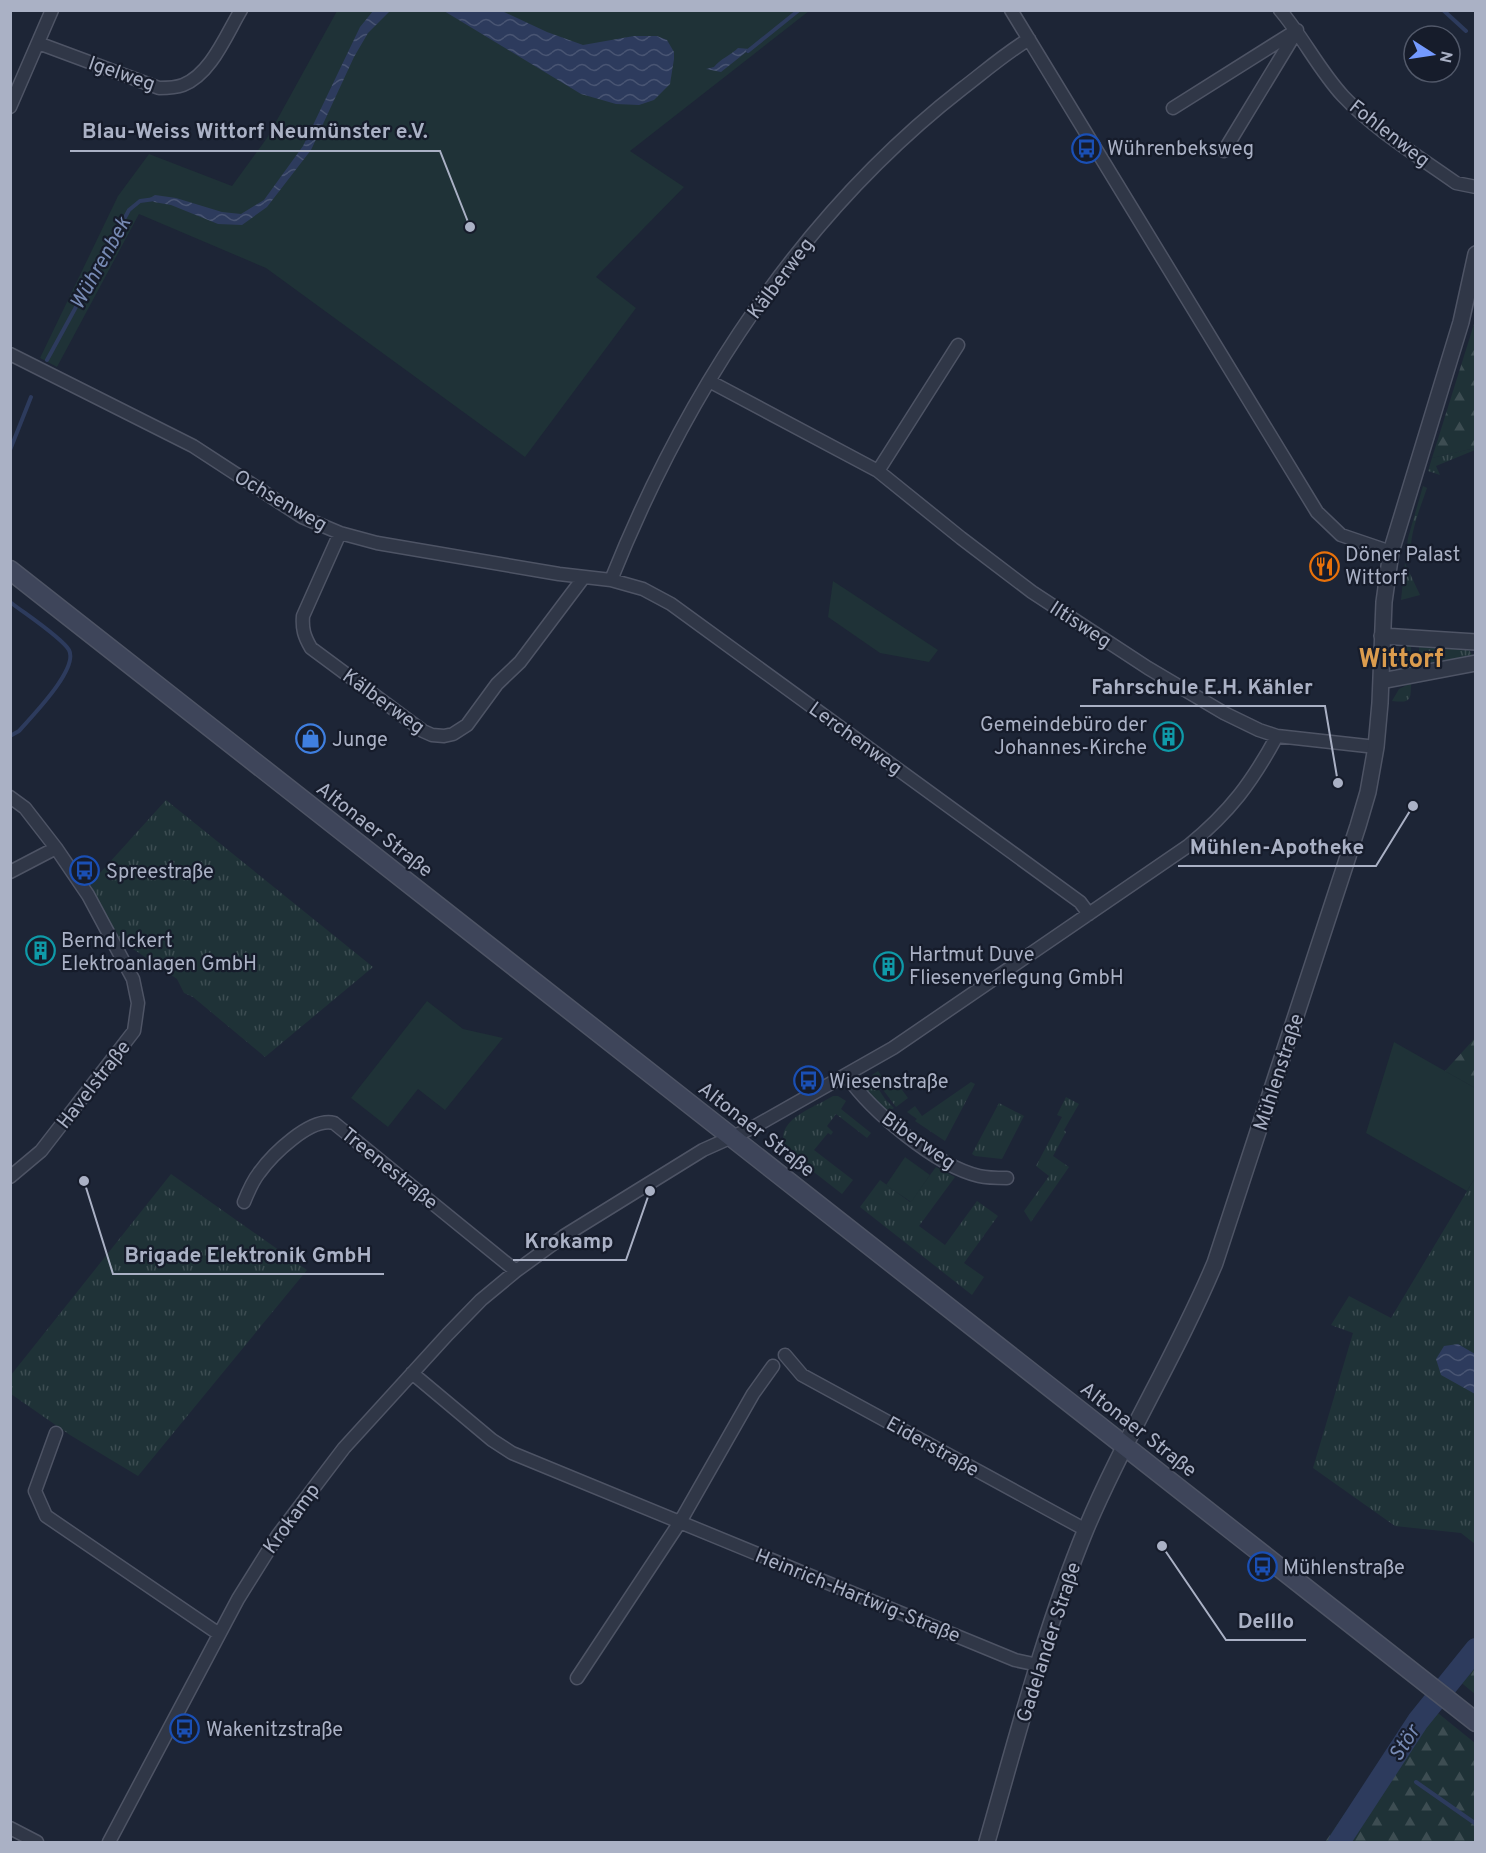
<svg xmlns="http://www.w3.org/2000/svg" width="1486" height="1853" viewBox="0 0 1486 1853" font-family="Overpass,sans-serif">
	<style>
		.grass { fill: url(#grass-tufts) }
		.forest { fill: url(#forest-firs) }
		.park { fill: #1f3237 }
		.water { fill: url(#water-waves) }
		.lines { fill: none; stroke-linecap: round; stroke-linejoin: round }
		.stream { stroke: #2d3b5d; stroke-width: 4 }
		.river { stroke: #2d3b5d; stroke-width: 22 }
		.minor-casing { stroke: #4e5465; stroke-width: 15 }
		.tertiary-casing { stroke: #4e5465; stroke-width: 18 }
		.secondary-casing { stroke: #4e5465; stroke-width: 21 }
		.minor { stroke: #303747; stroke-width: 12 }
		.tertiary { stroke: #303747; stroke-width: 15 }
		.secondary { stroke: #3e455a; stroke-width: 18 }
		.labels { text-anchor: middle; stroke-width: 4.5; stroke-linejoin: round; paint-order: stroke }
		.street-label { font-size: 20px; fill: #aab1c5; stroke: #161c2b }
		.poi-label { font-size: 20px; fill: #aab1c5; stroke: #161c2b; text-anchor: start }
		.water-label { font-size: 21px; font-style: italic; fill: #778ab4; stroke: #161c2b }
		.district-label { font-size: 26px; font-weight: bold; fill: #db9c4e; stroke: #161c2b }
		.leader { fill: none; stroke: #aab1c5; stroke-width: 2 }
		.callout-dot { fill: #aab1c5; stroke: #161c2b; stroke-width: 2 }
		.callout-label { font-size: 21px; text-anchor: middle; font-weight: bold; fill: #aab1c5; stroke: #161c2b; stroke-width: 4.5; stroke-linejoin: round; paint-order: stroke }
	</style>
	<defs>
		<pattern id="grass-tufts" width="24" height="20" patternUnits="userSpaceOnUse" patternTransform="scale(1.5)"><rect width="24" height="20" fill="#1f3237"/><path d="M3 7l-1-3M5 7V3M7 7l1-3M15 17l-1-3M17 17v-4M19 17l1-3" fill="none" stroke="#3d4d52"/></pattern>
		<pattern id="forest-firs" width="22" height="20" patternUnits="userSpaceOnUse" patternTransform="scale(1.5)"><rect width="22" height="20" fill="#1f3237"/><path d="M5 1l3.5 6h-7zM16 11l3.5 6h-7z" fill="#3d4d52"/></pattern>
		<pattern id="water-waves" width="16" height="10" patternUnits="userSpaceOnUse" patternTransform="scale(1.5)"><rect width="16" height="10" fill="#2d3b5d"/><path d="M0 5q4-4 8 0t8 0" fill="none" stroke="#495573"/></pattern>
	</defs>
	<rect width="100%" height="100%" fill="#1d2536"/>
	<path class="grass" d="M1475,448V450L1436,466L1440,475L1428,471L1432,458Z
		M1423,486L1427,488C1421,506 1407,539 1412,557L1405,560L1408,538Z
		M1405,563L1420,595L1401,600Z
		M1406,645L1411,646V666H1404L1398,660V652Z
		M1419,646L1469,650L1472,655L1470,658L1419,666Z
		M1411,683C1411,701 1410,703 1392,701L1399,689Z
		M166,800L373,967L265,1057L193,997L184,993L177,979L120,940L90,884Z
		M878,1071L890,1088L897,1083L908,1098L896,1107L872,1075Z
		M870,1076L885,1099L894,1108L888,1112C877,1104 864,1094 864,1079Z
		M971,1082L975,1084L945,1141L915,1121L917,1119L907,1112L915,1106L922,1116Z
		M833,1096H838L846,1101L841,1109L871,1133L867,1138L836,1114L827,1126L833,1132L831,1135L828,1133L814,1150L853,1180L842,1194L787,1151C770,1121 812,1109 833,1096Z
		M1066,1097L1079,1104L1064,1130L1066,1132L1053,1156L1069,1167L1031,1222L1024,1211L1049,1176L1036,1166L1062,1117L1057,1115Z
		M999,1103L1024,1116L1002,1159L975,1156L972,1154Z
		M936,1167L955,1177L919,1226L945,1245L977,1201L998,1216L964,1263L984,1277L972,1295L860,1207L880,1180L910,1202Z
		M171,1174L307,1270L138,1476L70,1435L11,1394V1375Z
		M1475,1178V1544L1461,1533L1395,1526L1313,1468L1353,1333L1331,1325L1349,1296L1391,1318Z"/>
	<path class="forest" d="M1475,321V448L1432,458Z
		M1475,1038V1088L1445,1071Z
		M1475,1649V1694L1453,1676Z
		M1423,1701L1475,1743V1842H1325Z"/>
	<path class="park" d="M337,11H809L630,151L684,187L596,277L636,308L525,457L266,268L139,214L57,367L40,358L118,196L149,154L232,186L267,138Z
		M833,581L938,650L929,662L880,653L828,617Z
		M427,1001L463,1029L503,1038L445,1110L418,1089L388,1127L351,1098Z
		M1394,1042L1475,1088V1178L1467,1191L1366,1133Z
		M905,1157L930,1175L911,1202L886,1185Z"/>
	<path class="water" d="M373,11H394L389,12L368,33L354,57L311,150L267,207L242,225L218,224L171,205L154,202L150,198L155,195L176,198L222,212L241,214L264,200L303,146L360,27Z
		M444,11H502L547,32L583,45L634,36H657L667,40L674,52V59L670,84L654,100L639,105L616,104L581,94Z
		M738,48L750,49L721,72L706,69L714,67C720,59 731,55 738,48Z
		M1458,1344L1475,1354V1394L1441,1375L1436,1359L1444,1346Z"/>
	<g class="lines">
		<path class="stream" d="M1443,10L1466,31
			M748,51L799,10
			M47,360L129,210L140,201L155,199
			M10,450L31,397
			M10,602C24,613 61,637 69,650C79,669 31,717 19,731L10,736
			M1416,1782L1476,1824"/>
		<path class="river" d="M1339,1842L1418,1721L1476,1649"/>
		<defs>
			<path id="minor" d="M1011,10L1317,512L1341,535L1391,552
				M1280,10C1303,37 1319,70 1343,96C1375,130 1418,156 1456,183L1476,187
				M38,43L159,88C167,88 175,88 183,85C211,74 226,35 241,10
				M10,107L52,10
				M1173,108L1297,30
				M1224,151L1295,34
				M10,354L193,446L302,517L340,533L377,543L559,574L611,580L643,589L671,604L1080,902L1089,914
				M709,381L878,471L961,538L1032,592L1148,668L1224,713L1259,730L1277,736L1376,747
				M878,471L958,345
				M340,533L303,616C302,629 304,636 311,648L423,731L432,735L444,736L453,734L467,725L497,684L520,662L584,577
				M611,580C687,390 801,214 963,88C985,71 1006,53 1029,39
				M10,797L25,808L56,848L88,895L133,979L138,1003L134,1031L41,1151L10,1177
				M10,872L56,848
				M847,1076C871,1111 936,1166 979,1176C988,1178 998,1178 1007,1178
				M244,1202C248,1192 252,1182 259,1173C272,1155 310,1117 334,1123L516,1271
				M785,1355L802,1375L1086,1530
				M412,1373L492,1440L512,1453L1015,1660L1038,1665
				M56,1433L35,1491L46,1516L219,1634
				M577,1678L680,1522L753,1394L773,1366
				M10,1828L37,1842
				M109,1842L238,1599L278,1535L344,1448L448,1334L481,1300L516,1271L564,1236L703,1150L752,1128L893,1048L1188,846C1230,812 1252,782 1277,736"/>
			<path id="tertiary" d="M1382,636L1476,642
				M1381,681L1476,663
				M987,1842C1017,1737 1044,1631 1086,1529C1124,1438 1177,1354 1215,1263L1358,826L1368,792L1376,747L1380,703L1384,602L1391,552L1461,322L1476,254"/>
			<path id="secondary" d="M10,570L1476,1722"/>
		</defs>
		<use href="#minor" class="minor-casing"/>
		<use href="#tertiary" class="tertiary-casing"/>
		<use href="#secondary" class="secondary-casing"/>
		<use href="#minor" class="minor"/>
		<use href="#tertiary" class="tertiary"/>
		<use href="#secondary" class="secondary"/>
	</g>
	<defs>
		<symbol id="bus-ring" viewBox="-11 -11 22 22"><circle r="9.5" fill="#161c2b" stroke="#1a4fb4" stroke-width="1.5"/><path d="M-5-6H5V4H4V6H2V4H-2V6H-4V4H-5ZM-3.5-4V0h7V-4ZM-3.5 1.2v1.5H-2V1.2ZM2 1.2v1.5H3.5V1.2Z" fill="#1a4fb4"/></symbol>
		<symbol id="restaurant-ring" viewBox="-11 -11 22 22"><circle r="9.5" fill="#161c2b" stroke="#e8710a" stroke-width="1.5"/><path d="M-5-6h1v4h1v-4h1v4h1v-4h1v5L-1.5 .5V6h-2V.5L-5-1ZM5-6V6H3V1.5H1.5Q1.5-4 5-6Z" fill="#e8710a"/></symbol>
		<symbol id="building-ring" viewBox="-11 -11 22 22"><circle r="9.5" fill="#161c2b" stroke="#0f9aa8" stroke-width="1.5"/><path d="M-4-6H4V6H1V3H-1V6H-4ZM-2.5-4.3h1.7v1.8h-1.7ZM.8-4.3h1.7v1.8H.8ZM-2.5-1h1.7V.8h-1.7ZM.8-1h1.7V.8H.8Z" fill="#0f9aa8"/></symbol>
		<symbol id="shop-ring" viewBox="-11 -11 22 22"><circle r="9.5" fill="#161c2b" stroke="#3f7fe0" stroke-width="1.5"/><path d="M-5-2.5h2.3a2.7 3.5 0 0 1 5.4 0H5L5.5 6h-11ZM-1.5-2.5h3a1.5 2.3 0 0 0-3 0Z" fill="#3f7fe0"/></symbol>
	</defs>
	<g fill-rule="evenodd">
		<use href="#bus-ring" x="1070" y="132" width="33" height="33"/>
		<use href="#restaurant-ring" x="1308" y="550" width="33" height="33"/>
		<use href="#building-ring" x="1152" y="720" width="33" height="33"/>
		<use href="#shop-ring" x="294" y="722" width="33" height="33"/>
		<use href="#bus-ring" x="68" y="854" width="33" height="33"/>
		<use href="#building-ring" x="24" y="934" width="33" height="33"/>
		<use href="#building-ring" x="872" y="950" width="33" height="33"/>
		<use href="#bus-ring" x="792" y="1064" width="33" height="33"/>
		<use href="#bus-ring" x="1246" y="1550" width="33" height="33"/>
		<use href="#bus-ring" x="168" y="1712" width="33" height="33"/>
	</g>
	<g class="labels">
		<g class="street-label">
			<text transform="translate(122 73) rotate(19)" y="7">Igelweg</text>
			<text transform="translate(1390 133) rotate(38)" y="7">Fohlenweg</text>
			<text transform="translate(780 278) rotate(-53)" y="7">Kälberweg</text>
			<text transform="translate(281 500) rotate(30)" y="7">Ochsenweg</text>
			<text transform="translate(1081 624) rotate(33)" y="7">Iltisweg</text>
			<text transform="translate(384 701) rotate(36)" y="7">Kälberweg</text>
			<text transform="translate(856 738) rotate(36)" y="7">Lerchenweg</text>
			<text transform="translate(375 829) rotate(38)" y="7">Altonaer Straße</text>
			<text transform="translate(1278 1072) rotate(-72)" y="7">Mühlenstraße</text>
			<text transform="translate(93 1084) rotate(-52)" y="7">Havelstraße</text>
			<text transform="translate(757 1129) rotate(38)" y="7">Altonaer Straße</text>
			<text transform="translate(919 1140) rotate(35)" y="7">Biberweg</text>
			<text transform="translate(390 1168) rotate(39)" y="7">Treenestraße</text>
			<text transform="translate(1139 1429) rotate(38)" y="7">Altonaer Straße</text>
			<text transform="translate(933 1446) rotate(29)" y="7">Eiderstraße</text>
			<text transform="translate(291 1518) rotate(-54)" y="7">Krokamp</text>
			<text transform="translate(858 1595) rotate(22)" y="7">Heinrich-Hartwig-Straße</text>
			<text transform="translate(1048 1642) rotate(-72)" y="7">Gadelander Straße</text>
		</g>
		<g class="poi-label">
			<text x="1107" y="155">Wührenbeksweg</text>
			<text x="1345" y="561">Döner Palast<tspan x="1345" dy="23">Wittorf</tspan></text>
			<text x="1147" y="731" text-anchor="end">Gemeindebüro der<tspan x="1147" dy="23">Johannes-Kirche</tspan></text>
			<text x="332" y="746">Junge</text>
			<text x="106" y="878">Spreestraße</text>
			<text x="61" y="947">Bernd Ickert<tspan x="61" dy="23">Elektroanlagen GmbH</tspan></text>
			<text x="909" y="961">Hartmut Duve<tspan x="909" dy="23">Fliesenverlegung GmbH</tspan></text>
			<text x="829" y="1088">Wiesenstraße</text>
			<text x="1283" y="1574">Mühlenstraße</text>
			<text x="206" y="1736">Wakenitzstraße</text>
		</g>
		<g class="water-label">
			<text transform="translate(100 263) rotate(-61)" y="7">Wührenbek</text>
			<text transform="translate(1404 1743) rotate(-57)" y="7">Stör</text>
		</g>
		<g class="district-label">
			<text x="1401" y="667">Wittorf</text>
		</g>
	</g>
	<path class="leader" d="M470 227L440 151H70M1338 783L1325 706H1080M1413 806L1376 866H1178M650 1191L626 1260H513M84 1181L113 1274H384M1162 1546L1226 1640H1306"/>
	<g class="callout-dot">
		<circle cx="470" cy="227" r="6"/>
		<circle cx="1338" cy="783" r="6"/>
		<circle cx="1413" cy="806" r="6"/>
		<circle cx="650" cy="1191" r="6"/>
		<circle cx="84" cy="1181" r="6"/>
		<circle cx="1162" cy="1546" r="6"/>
	</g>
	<g class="callout-label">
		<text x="255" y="138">Blau-Weiss Wittorf Neumünster e.V.</text>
		<text x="1202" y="694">Fahrschule E.H. Kähler</text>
		<text x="1277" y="854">Mühlen-Apotheke</text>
		<text x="569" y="1248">Krokamp</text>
		<text x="248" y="1262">Brigade Elektronik GmbH</text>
		<text x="1266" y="1628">Delllo</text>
	</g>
	<rect width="1486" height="1853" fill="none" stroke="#aab1c5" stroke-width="24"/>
	<g transform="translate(1432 54) rotate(102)"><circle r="28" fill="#161c2b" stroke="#515869" stroke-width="1.5"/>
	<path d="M0-4.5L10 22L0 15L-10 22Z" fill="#749aff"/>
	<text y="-9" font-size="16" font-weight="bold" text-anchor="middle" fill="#aab1c5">N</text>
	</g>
</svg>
